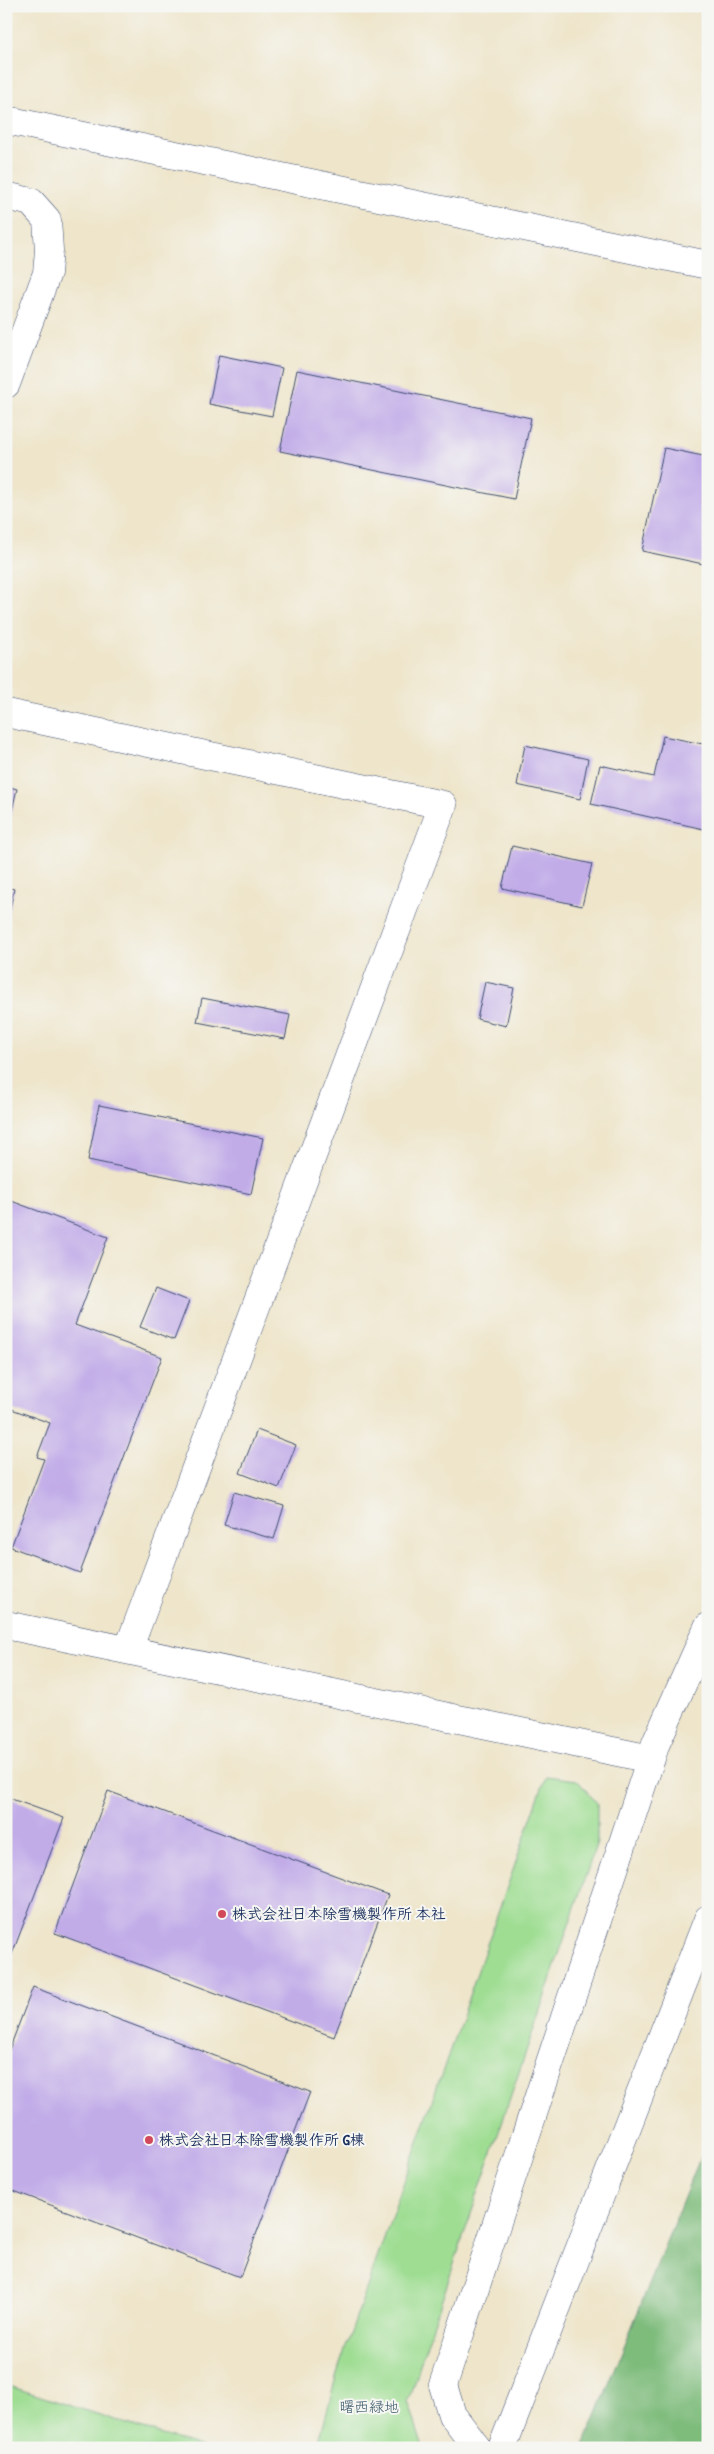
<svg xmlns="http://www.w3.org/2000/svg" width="714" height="2454" viewBox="0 0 714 2454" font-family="'Patrick Hand','Klee One',sans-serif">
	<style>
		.green { fill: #9edd92; stroke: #5c8678 }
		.forest { fill: #7ebc7c; stroke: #4c766d }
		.building { fill: #c1ace8 }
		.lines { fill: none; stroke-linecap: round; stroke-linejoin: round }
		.street-casing { stroke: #3b4a6e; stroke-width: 29 }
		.street { stroke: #fff; stroke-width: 28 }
		.poi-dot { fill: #d1495b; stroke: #f6f6f2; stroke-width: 2 }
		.labels { text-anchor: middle; stroke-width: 4; stroke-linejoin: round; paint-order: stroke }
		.poi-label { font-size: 15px; font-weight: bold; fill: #1b2f5e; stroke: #f6f6f2; text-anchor: start }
		.park-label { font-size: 15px; fill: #3c5a6b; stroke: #f6f6f2 }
	</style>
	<rect width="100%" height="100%" fill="#f6f6f2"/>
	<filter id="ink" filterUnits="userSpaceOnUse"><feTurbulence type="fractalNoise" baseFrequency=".02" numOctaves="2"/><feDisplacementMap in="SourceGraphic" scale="10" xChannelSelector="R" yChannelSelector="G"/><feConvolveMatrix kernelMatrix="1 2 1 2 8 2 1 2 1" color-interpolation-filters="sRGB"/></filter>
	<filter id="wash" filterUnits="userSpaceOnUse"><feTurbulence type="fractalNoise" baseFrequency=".0096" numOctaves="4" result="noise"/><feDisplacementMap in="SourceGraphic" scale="20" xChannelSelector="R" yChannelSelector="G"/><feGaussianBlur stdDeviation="1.12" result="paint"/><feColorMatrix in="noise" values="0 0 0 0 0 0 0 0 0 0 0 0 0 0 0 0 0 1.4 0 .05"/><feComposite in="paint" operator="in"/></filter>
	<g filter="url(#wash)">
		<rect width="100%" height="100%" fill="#eee5ca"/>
		<path class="green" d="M546,1776L577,1780L597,1803V1842L408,2400L423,2448H317L339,2367Z
			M6,2385L203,2448H6Z"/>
		<path class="forest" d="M708,2138V2448H583Z"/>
		<g id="blocks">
			<path class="building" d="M219,355L282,368L272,416L209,404Z
				M297,370L531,418L514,499L280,451Z
				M664,448L708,457V565L642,551Z
				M663,736L708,745V830L591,804L600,765L654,777Z
				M525,745L588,759L580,799L517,785Z
				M6,786L17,789L10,819L6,818Z
				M512,846L592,864L582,906L502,888Z
				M6,887L14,889L7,923H6Z
				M485,982L514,988L506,1026L477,1019Z
				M202,998L290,1015L285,1039L197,1022Z
				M99,1105L263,1138L251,1194L88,1160Z
				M6,1199L108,1237L75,1325L162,1357L80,1573L11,1547L44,1459L37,1457L50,1423L6,1407Z
				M156,1288L189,1301L174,1340L140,1327Z
				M257,1430L296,1445L279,1488L240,1473Z
				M234,1492L284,1506L274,1539L224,1525Z
				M108,1791L388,1895L334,2037L55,1933Z
				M6,1797L64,1818L6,1970Z
				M33,1987L310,2092L240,2277L6,2188V2058Z"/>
		</g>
	</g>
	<g filter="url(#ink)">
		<use href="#blocks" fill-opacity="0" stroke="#3b4a6e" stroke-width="1"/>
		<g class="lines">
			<defs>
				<path id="street" d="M6,120L708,265
					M6,196L31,202L47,220L49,250L47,273L6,384
					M6,713L443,805L128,1650
					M6,1625L651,1759
					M477,2448L452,2415L443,2385L656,1743L708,1627
					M502,2448L708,1919"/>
			</defs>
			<use href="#street" class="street-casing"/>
			<use href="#street" class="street"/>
		</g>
	</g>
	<g class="poi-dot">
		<circle cx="222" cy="1914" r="5"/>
		<circle cx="149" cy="2140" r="5"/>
	</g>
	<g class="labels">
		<g class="poi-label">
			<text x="232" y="1919">株式会社日本除雪機製作所 本社</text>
			<text x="159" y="2145">株式会社日本除雪機製作所 G棟</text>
		</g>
		<g class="park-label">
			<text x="369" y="2412">曙西緑地</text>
		</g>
	</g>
	<rect width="714" height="2454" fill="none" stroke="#f6f6f2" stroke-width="25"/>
</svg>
